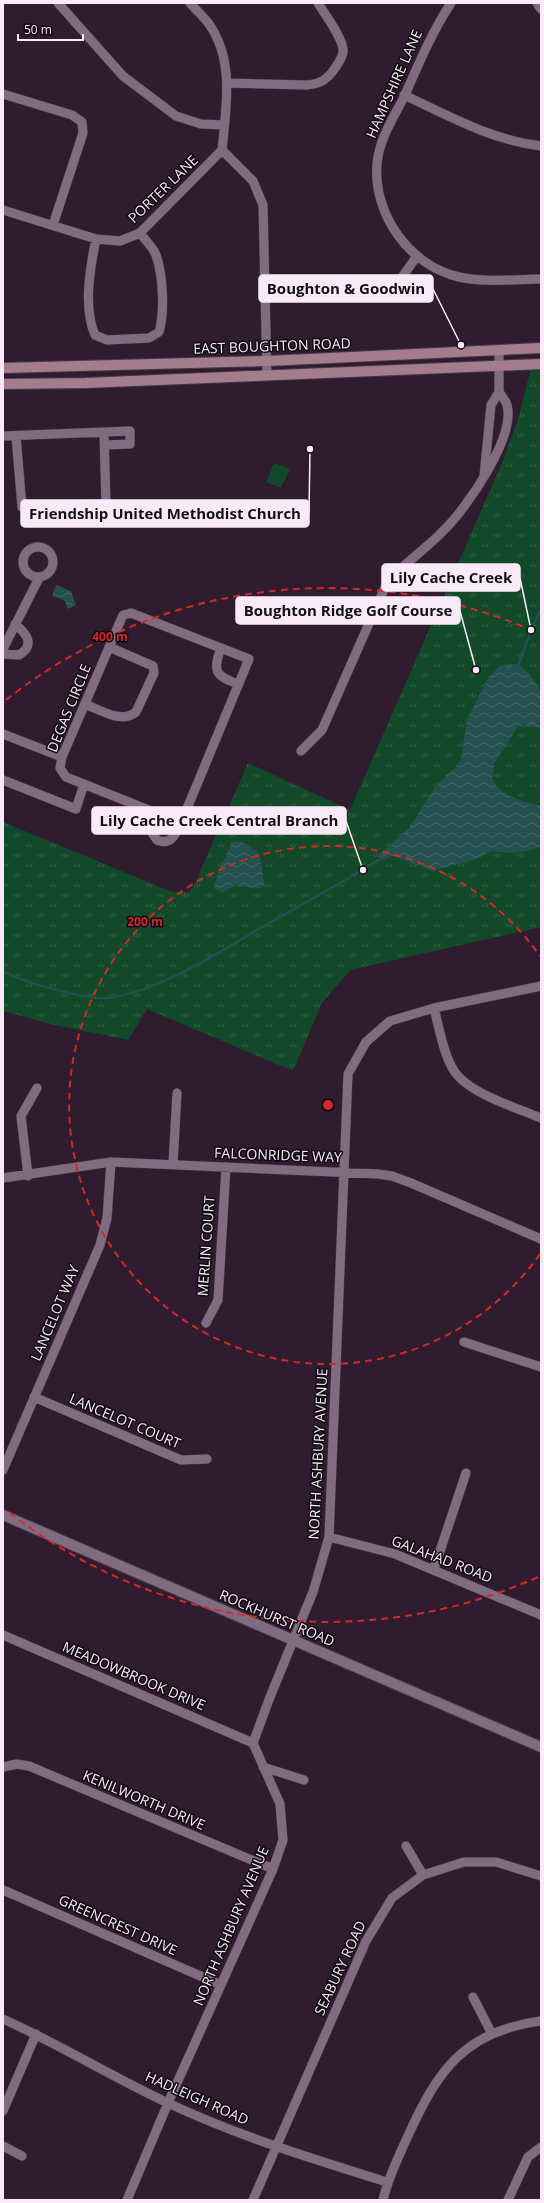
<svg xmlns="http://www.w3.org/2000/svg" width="544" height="2203" viewBox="0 0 544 2203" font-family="'Open Sans',sans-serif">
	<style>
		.grass { fill: url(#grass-tufts) }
		.park { fill: #114929 }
		.water { fill: url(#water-waves) }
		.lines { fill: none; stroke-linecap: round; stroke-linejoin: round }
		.stream { stroke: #245050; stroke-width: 2.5 }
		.minor-casing { stroke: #483848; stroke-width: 10 }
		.tertiary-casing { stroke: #483848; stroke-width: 12 }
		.secondary-casing { stroke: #483848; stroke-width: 12 }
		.minor { stroke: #816b81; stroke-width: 9 }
		.tertiary { stroke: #816b81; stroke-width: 10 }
		.secondary { stroke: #a37d8c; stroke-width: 10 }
		.ring { fill: none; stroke: #d62828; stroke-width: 2; stroke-dasharray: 7 5 }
		.labels { text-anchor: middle; stroke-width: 3; stroke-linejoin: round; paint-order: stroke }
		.street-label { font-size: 14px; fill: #f8ebf7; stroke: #120a12 }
		.centre { fill: #d62828; stroke: #120a12; stroke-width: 2 }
		.ring-label { font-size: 12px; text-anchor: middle; font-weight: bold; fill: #d62828; stroke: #120a12; stroke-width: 3; stroke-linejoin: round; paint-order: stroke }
		.leader { fill: none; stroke: #f8ebf7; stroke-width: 1.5 }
		.callout-dot { fill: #f8ebf7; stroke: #120a12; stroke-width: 1.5 }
		.callout { fill: #f8ebf7; stroke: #f8ebf7; stroke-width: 1.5 }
		.callout-label { font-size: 15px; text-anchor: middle; font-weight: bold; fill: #111 }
	</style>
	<defs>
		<pattern id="grass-tufts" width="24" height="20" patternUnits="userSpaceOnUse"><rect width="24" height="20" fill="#114929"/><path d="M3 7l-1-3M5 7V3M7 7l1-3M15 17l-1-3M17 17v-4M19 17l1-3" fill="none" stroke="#346349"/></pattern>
		<pattern id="water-waves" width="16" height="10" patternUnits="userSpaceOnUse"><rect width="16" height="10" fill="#245050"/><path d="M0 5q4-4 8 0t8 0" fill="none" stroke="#45696a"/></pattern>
	</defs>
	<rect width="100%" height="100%" fill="#2f1c2e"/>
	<path class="grass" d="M531,368H541V927L350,970L322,1003L293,1071L147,1009L128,1040L50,1024L3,1011V822L172,892H189L194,885L248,763L350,810L502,463L518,419Z"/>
	<path class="park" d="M274,463L290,469L281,488L266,482Z"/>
	<path class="water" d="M56,585L71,591L76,605L68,609L64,600L52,596Z
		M519,664L531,676L541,691V728L518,726L494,764L492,779C494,782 497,787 500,789C507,795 533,808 541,805V847L527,851L510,853L491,851L477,859L433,871L393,856L383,860L379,855L410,827L435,787L455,768L461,759L467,719L489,676L500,666Z
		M240,841L257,851L260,858L265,886L258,888L234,886L222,893L214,888L217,875L232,842Z"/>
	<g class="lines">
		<path class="stream" d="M518,667L531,630L541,609
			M3,971C22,982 86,1000 108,998C155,993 217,954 257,930C299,906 342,883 383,857"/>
		<defs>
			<path id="minor" d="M58,3L123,76L176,116L201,124L224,125
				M190,3C196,10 203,16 209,24C235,61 226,108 222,150L253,181L263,205L267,376
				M451,3C432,32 419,63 405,95C394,117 379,139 377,164C373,215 410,266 459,277C485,283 515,279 541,279
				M537,3L541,9
				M227,83L307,85C319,84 325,81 333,71C337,65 342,59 343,52C345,41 324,13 318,3
				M3,94L72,115L82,122L83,133L53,225
				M404,95C449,116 491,140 541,146
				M3,210L96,239L120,241L140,233L222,150
				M96,239C90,268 83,308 95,335L107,340L149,338L159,332C165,312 163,275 156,255C153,247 145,240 140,233
				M400,280L417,256
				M499,350V392
				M3,436L130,431V444L105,445
				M16,436L22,507L106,504L104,433
				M23 562a15 15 0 1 1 30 0a15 15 0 1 1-30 0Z
				M131,613L249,659L181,823L66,777L60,768L62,757L123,615Z
				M221,648C212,672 216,676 238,684
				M3,649L39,578
				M3,654L19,655C36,645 26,633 15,624
				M85,704C100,710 122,724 136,712L154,673L153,666L109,647
				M3,734L62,757
				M301,751L322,730L386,585L392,577C409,560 428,547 444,530C466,509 516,437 507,405C506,401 502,396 499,392L491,405L484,476
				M3,780L76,809L84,784
				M154,813L150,830L157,840C171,846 176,834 181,823
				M434,1008C439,1027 445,1064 459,1077C477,1096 517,1108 541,1118
				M173,1164L177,1093
				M28,1176L21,1116L37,1088
				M3,1178L111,1162L378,1174L392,1176L411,1183L541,1239
				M206,1323L218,1300L226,1167
				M464,1342L541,1367
				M34,1397L181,1460L207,1459
				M3,1470L100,1245L107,1218L111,1162
				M329,1537L395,1554L541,1615
				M434,1569L466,1473
				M3,1635L253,1743
				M3,1767L17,1764L29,1766L273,1869
				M263,1767L304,1780
				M406,1846L423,1875
				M3,1890L221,1985
				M473,1997L492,2034
				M3,2019C59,2044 112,2077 168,2103C238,2136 313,2159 387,2182
				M3,2111L36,2034
				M3,2146L22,2156
				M127,2200L168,2103L273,1869L283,1840L280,1804L253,1743L270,1697L313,1592L329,1537L348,1074L366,1042L390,1021L434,1008L541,986
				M253,2200L366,1941L392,1898L423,1875L464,1862H496L541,1876
				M383,2200C388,2178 398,2158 407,2138C437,2071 464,2031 541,2021
				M508,2200L528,2157L541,2147"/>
			<path id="tertiary" d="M3,1515L541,1747"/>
			<path id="secondary" d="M3,368L267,361L541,348
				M3,384L85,383L541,364"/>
		</defs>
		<use href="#minor" class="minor-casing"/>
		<use href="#tertiary" class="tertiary-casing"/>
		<use href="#secondary" class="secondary-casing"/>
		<use href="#minor" class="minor"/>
		<use href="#tertiary" class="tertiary"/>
		<use href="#secondary" class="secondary"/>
	</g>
	<g class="ring">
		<path d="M540 1254A259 259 0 1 1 540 956"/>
		<path d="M538 1577A517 517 0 0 1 6 1510M6 700A517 517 0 0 1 538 633"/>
	</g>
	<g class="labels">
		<g class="street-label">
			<text transform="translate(394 84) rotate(-66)" y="5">HAMPSHIRE LANE</text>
			<text transform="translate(163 189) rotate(-44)" y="5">PORTER LANE</text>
			<text transform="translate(272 346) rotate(-2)" y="5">EAST BOUGHTON ROAD</text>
			<text transform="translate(69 708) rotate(-68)" y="5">DEGAS CIRCLE</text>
			<text transform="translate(278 1155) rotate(2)" y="5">FALCONRIDGE WAY</text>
			<text transform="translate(206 1246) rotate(-86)" y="5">MERLIN COURT</text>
			<text transform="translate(55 1313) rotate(-67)" y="5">LANCELOT WAY</text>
			<text transform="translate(125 1421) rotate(23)" y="5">LANCELOT COURT</text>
			<text transform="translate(318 1454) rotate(-87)" y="5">NORTH ASHBURY AVENUE</text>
			<text transform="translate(442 1559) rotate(21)" y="5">GALAHAD ROAD</text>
			<text transform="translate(277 1618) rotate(23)" y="5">ROCKHURST ROAD</text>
			<text transform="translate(134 1676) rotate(23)" y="5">MEADOWBROOK DRIVE</text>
			<text transform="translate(144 1800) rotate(23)" y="5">KENILWORTH DRIVE</text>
			<text transform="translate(118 1925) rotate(24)" y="5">GREENCREST DRIVE</text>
			<text transform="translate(231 1926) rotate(-67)" y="5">NORTH ASHBURY AVENUE</text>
			<text transform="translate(340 1968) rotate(-65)" y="5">SEABURY ROAD</text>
			<text transform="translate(197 2098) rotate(24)" y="5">HADLEIGH ROAD</text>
		</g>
	</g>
	<circle cx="328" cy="1105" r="6" class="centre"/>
	<g class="ring-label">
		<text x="110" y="641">400 m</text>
		<text x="145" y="926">200 m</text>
	</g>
	<path class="leader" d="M461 345L433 289M310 449L309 513M531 630L520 578M476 670L460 611M363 870L346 821"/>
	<g class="callout-dot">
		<circle cx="461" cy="345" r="4"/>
		<circle cx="310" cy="449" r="4"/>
		<circle cx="531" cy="630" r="4"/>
		<circle cx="476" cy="670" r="4"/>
		<circle cx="363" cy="870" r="4"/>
	</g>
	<g class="callout">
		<rect x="259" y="275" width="174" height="27" rx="4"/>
		<rect x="21" y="500" width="288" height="27" rx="4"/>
		<rect x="382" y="564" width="138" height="27" rx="4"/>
		<rect x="236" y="597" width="224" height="27" rx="4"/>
		<rect x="92" y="807" width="254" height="27" rx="4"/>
	</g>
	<g class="callout-label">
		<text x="346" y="294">Boughton &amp; Goodwin</text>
		<text x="165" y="519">Friendship United Methodist Church</text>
		<text x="451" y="583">Lily Cache Creek</text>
		<text x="348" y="616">Boughton Ridge Golf Course</text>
		<text x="219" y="826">Lily Cache Creek Central Branch</text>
	</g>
	<rect width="544" height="2203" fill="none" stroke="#f8ebf7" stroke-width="8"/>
	<path d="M18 34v6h65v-6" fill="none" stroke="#f8ebf7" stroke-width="2"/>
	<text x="24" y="34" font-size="12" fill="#f8ebf7" stroke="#120a12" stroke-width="3" paint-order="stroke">50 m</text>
</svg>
